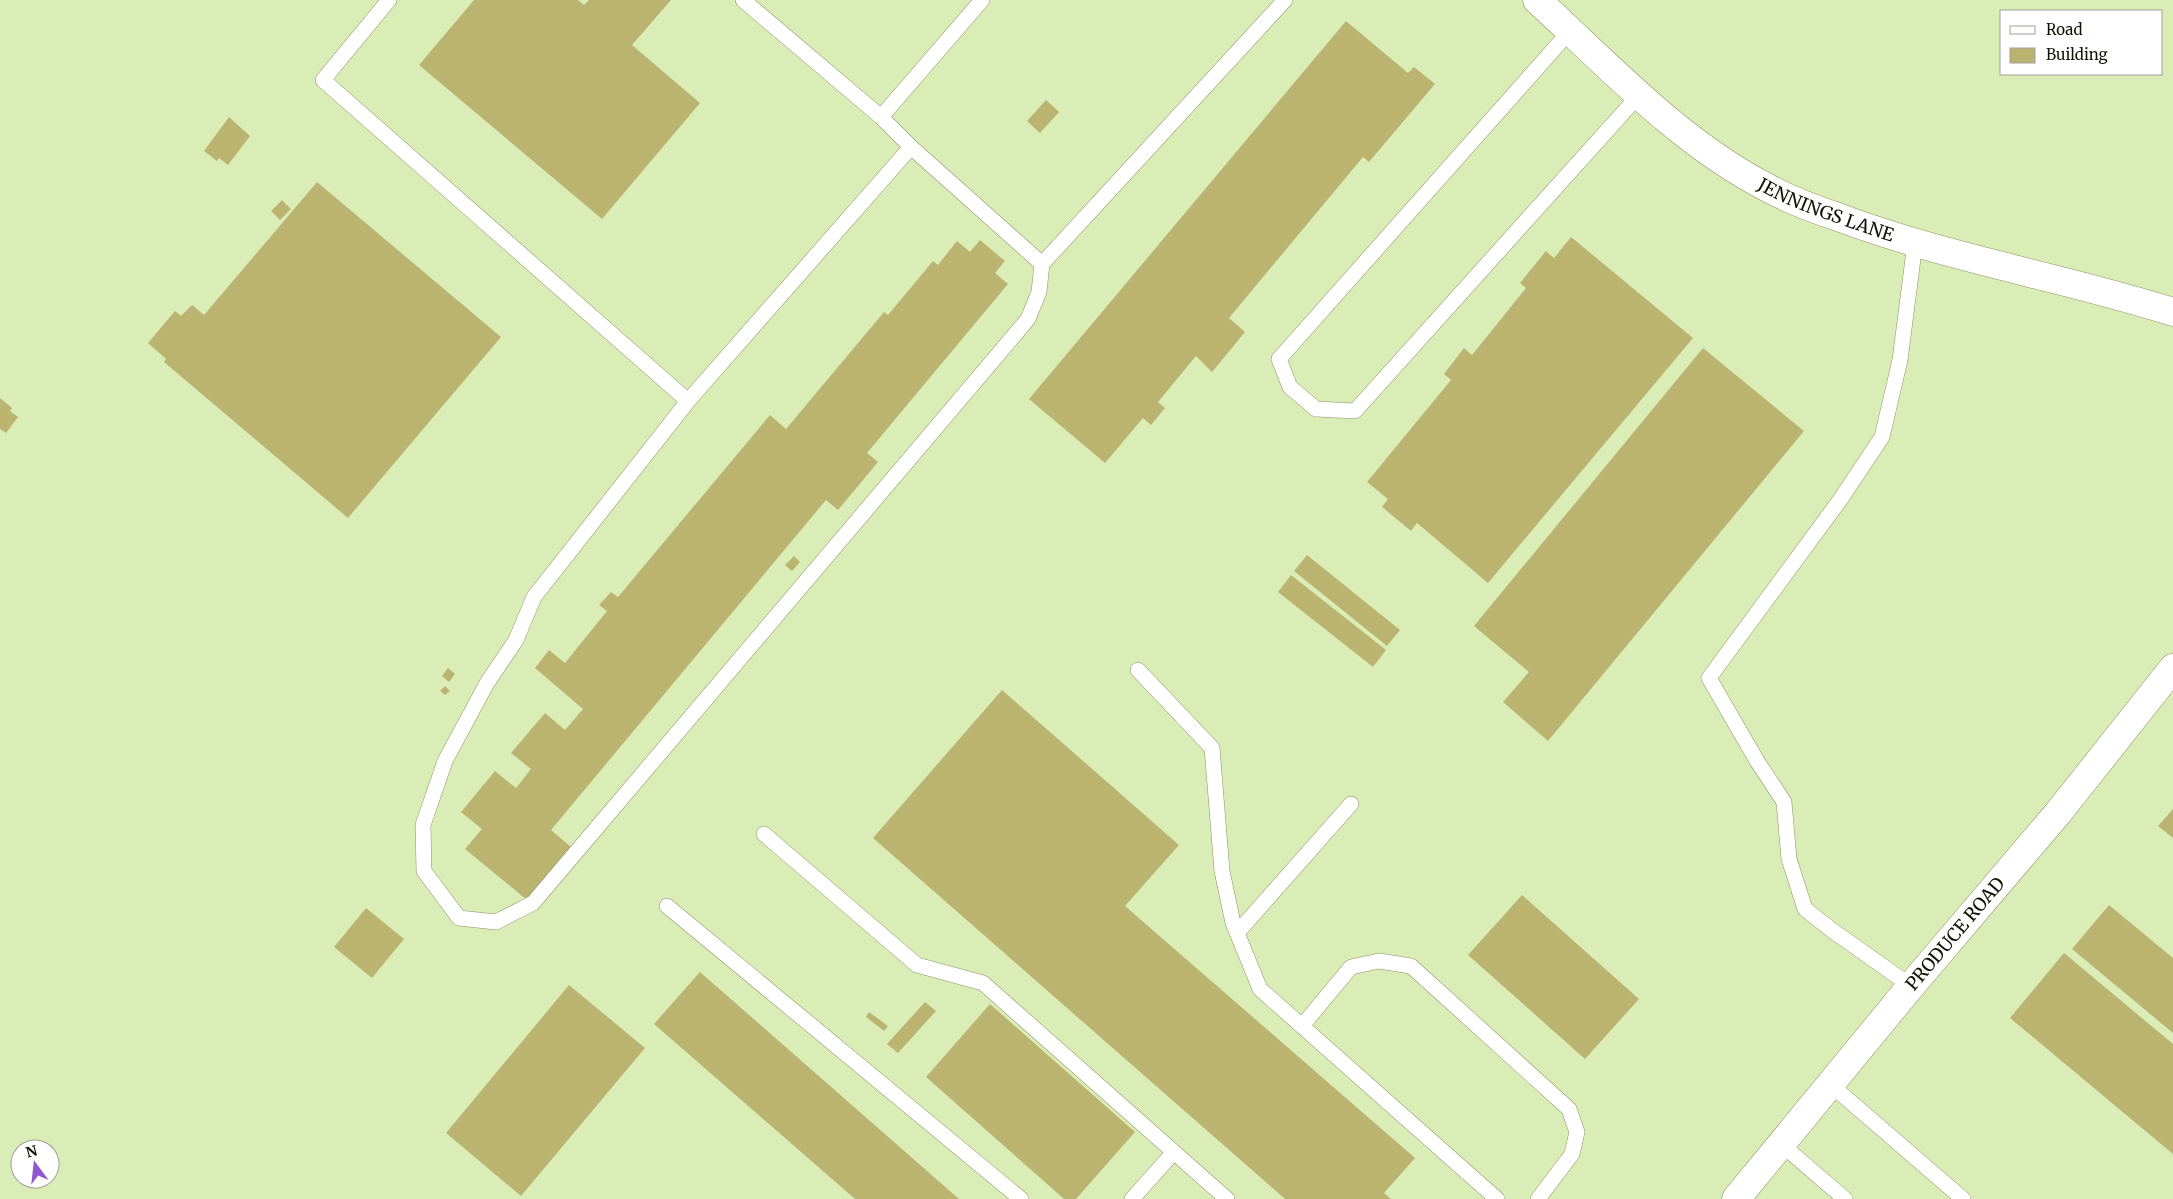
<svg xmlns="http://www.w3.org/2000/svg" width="2173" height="1199" viewBox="0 0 2173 1199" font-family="Merriweather,serif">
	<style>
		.building { fill: #bbb471 }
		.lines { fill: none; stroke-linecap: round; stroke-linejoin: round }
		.service-casing { stroke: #869663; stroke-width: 16 }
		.tertiary-casing { stroke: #869663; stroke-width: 29 }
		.service { stroke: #fff; stroke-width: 15 }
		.tertiary { stroke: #fff; stroke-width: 28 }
		.labels { text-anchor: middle; stroke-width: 4; stroke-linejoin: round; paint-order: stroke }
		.street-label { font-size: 18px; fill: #101503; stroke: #fff }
	</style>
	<rect width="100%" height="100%" fill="#dbedb6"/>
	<path class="building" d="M474,0H578L584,5L589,0H671L632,45L700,103L602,219L419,65Z
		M1346,21L1408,73L1414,67L1435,84L1369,162L1363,157L1229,318L1245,332L1212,372L1196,356L1158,402L1165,408L1151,425L1143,418L1105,463L1029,399Z
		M1046,100L1059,112L1040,133L1027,121Z
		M229,117L250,136L228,165L219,158L217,161L204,151Z
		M317,182L501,337L348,518L164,362L166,359L148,343L175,311L181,316L192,305L204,315Z
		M282,200L291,209L280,220L271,211Z
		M1571,237L1693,338L1488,583L1417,523L1411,531L1382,507L1388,499L1367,482L1451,380L1444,374L1464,348L1472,355L1526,288L1520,283L1546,251L1554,258Z
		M980,240L1005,261L995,273L1008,284L867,453L878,462L838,510L826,500L551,830L571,847L527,900L465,849L482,829L461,812L495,771L516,788L531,769L511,753L545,713L565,730L583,709L535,668L549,650L565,663L607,611L599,605L611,592L618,597L770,415L786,429L884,312L888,315L933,261L938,265L957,241L970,252Z
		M1703,348L1804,431L1548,741L1503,702L1529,672L1474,626Z
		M0,398L12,408L10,411L18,417L6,433L0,429Z
		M1307,555L1400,630L1387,646L1294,571Z
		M794,556L800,562L792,571L785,565Z
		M1291,575L1386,650L1373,667L1278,592Z
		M448,668L455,674L449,682L442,676Z
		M445,686L450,691L445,695L440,691Z
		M1002,690L1179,845L1125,906L1415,1158L1384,1193L1391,1199H1285L873,838Z
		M2173,809V838L2158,826Z
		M1522,895L1639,999L1585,1059L1468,955Z
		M2109,905L2173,958V1033L2072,949Z
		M366,908L404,939L372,978L334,947Z
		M2064,953L2173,1044V1154L2010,1018Z
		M700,972L959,1199H855L654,1024Z
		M569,985L645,1048L521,1196L446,1133Z
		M925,1002L936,1011L898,1053L887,1044Z
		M990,1004L1135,1132L1076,1199H1064L926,1077Z
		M869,1012L888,1026L884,1031L866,1017Z"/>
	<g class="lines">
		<defs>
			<path id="service" d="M389,0L323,80L688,401L911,147L881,117L743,0
				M1570,31L1279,359L1290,387L1316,409L1355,411L1640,94
				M881,117L982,0
				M911,147L1042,264L1285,0
				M688,401L534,597L516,640L487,683L445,761L423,825L424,871L459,918L496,922L533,903L1028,319L1039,292L1042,264
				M1138,670L1212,748L1222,871L1233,923L1260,989L1497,1199
				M764,834L917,965L983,983L1227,1199
				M667,906L1021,1199
				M1237,933L1351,804
				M1911,986L1833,931L1805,909L1789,859L1784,802L1757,761L1709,678L1840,500L1882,437L1900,360L1915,243
				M1302,1026L1351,967L1379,961L1411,966L1569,1109L1577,1132L1572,1154L1538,1199
				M1831,1085L1963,1199
				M1781,1144L1845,1199
				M1132,1199L1174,1152"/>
			<g id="tertiary">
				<path id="s1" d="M1537,0C1609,66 1680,143 1768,188C1790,200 1814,209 1838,217C1947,258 2062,277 2173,312"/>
				<path id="s2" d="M1736,1199L1911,986L2058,813L2173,668"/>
			</g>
		</defs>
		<use href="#service" class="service-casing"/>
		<use href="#tertiary" class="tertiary-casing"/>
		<use href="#service" class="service"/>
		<use href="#tertiary" class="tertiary"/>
	</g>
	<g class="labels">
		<g class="street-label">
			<text dy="6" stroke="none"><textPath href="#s1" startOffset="361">JENNINGS LANE</textPath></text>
			<text dy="6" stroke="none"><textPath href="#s2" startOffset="344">PRODUCE ROAD</textPath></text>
		</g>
	</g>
	<rect x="2000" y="10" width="162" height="65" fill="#ffffff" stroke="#9fa19a"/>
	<rect x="2010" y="26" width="25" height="8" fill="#ffffff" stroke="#9fa19a"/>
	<text x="2046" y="35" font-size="15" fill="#101503">Road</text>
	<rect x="2010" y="48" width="25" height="15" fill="#bbb471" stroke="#9fa19a"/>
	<text x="2046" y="60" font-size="15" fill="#101503">Building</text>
	<g transform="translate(35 1164) rotate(345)"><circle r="24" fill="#ffffff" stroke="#9fa19a"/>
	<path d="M0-4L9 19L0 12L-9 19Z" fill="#8f58d0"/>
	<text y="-8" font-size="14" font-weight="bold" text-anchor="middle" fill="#101503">N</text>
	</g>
</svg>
